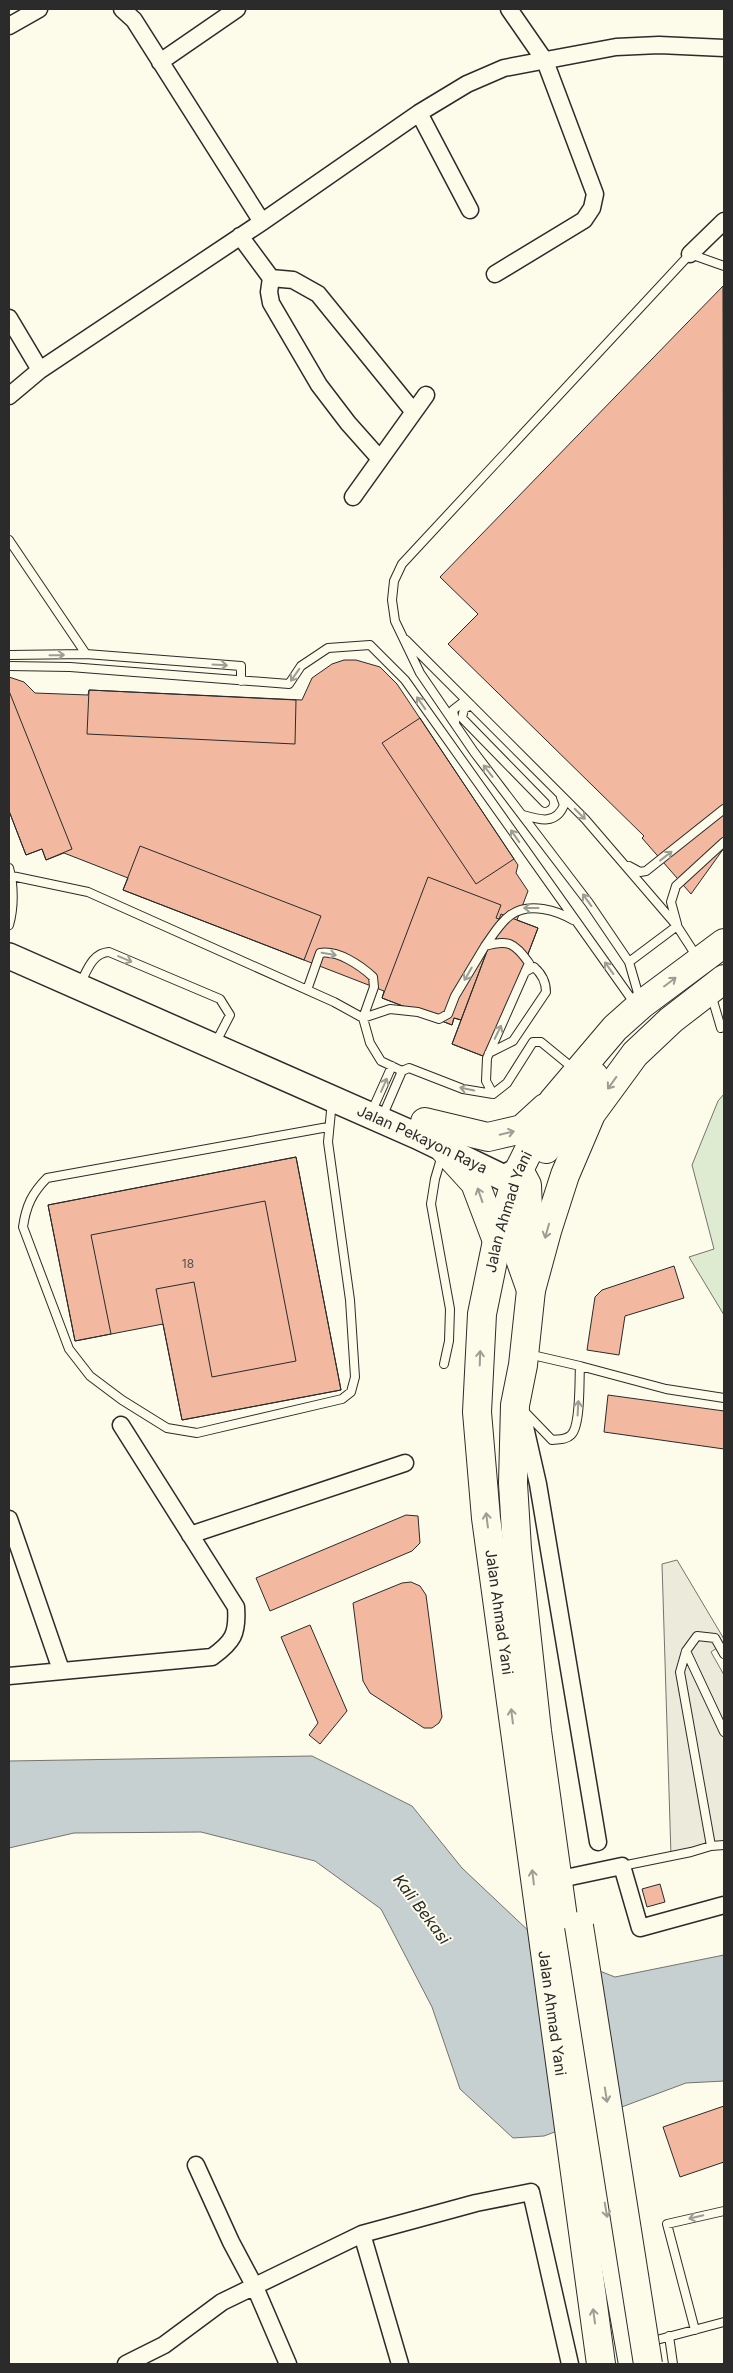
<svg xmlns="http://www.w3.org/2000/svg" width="733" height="2373" viewBox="0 0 733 2373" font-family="Inter,sans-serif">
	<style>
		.green { fill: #deebd1; stroke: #74746e }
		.parking { fill: #eceadb; stroke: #74746e }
		.water { fill: #c7d0d0; stroke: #74746e }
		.building { fill: #f2b8a0; stroke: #2b2b2b }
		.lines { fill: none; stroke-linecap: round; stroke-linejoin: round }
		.lane-casing { stroke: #2b2b2b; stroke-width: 10 }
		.street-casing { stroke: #2b2b2b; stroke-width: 19 }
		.primary-casing { stroke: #2b2b2b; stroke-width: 28 }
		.highway-casing { stroke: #2b2b2b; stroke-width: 30 }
		.lane { stroke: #fdfbea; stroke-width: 8 }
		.street { stroke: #fdfbea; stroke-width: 16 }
		.primary { stroke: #fdfbea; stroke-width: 25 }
		.highway { stroke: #fdfbea; stroke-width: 28 }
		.highway-bridge-casing { stroke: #2b2b2b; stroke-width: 30; stroke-linecap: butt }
		.highway-bridge { stroke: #fdfbea; stroke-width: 28 }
		.oneway { stroke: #9e9d94 }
		.labels { text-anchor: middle; stroke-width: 4; stroke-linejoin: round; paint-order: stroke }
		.number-label { font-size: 12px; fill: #5d4e48 }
		.street-label { font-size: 15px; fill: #2b2b2b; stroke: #fdfbea }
		.water-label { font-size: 16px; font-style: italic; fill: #2b2b2b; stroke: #fdfbea }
	</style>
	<rect width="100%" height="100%" fill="#fdfbea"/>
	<path class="green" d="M724,1094V1315L689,1257L714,1249L692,1165L718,1101Z"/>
	<path class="parking" d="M677,1560L724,1639V1643L711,1652L724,1675V1843L671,1856L662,1564Z"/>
	<path class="water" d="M312,1756L412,1806L462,1868L551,1952L615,1977L724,1955V2081L686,2083L544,2136L513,2138L460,2089L432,2007L381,1909L315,1861L201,1832L74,1833L9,1848V1761Z"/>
	<path class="building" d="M723,286L724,848L691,894L642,838L644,836L448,644L478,614L440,577Z
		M344,660H356L380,667L397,684L518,865L516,873L528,891L517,920L538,928L488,1058L452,1044L461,1020L454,1018L452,1025L382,998L384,991L123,890L128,878L64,853L46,860L42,849L26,855L9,811V677L24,682L35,693L88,695L89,690L302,700L312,678L332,664Z
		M89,690L296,700L295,744L87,734Z
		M9,691L72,849L46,860L42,849L26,855L9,811Z
		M420,718L514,859L476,884L382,743Z
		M140,846L321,916L304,960L123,890Z
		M428,877L501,905L496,918L499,919L461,1020L454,1018L452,1025L382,998Z
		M501,914L538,928L488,1058L452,1044Z
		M296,1157L341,1390L182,1420L163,1324L75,1341L48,1205Z
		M296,1157L341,1390L182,1420L156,1289L194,1282L212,1377L296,1361L265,1201L91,1235L111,1334L75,1341L48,1205Z
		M674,1266L684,1298L625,1316L619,1355L587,1350L595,1297L602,1290Z
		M608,1395L724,1411V1449L604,1432Z
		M406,1515L418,1516L420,1543L412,1551L270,1611L256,1578Z
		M411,1582L420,1586L426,1595L442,1717L439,1723L432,1728H424L370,1693L363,1681L353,1603L402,1583Z
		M310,1625L347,1711L320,1744L309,1735L318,1723L281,1637Z
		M660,1884L665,1902L647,1907L642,1889Z
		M724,2106V2162L680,2177L663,2127Z"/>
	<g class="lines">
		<defs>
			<path id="lane" d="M9,540L86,654
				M406,640L585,819L677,926L697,957
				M9,655L86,654L241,666V681
				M9,666L70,667L289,684L301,666L328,648L370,645L405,680L635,1004
				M471,705L464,709L462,718L545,803
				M455,722L453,710L462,703L471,705
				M523,815C540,820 556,825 564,805L561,797
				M629,866L640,872L646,871L724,809
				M9,868C14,885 14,908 9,925
				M12,876L88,892L334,1002L363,1018L390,1009L418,1012L439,1019L448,1014L455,996L485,946C508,939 515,943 529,963L487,1058L486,1081L493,1094
				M677,924L671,902L676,886L724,842
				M485,946C502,922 511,904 543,909C555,911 563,914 573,920
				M629,962L677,926
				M80,984C87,971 92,953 109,952L220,999L230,1015L215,1044
				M307,990L320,953C338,950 360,965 373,977L374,987L363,1018L370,1043L381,1061L402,1071
				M711,994L721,1028
				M640,1000L629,962L589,903L474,752L420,673L395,621L392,600L394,581L402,564L690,254L724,266
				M489,1053L513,1041L546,992C546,981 542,974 534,967L525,972
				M375,1104L392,1066
				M386,1108L402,1071L409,1068L463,1089L493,1094L507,1083L533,1042H541L574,1069
				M328,1127L47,1178C32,1193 26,1206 23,1227L69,1349L90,1376L122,1400L167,1428L197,1433L342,1399L351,1392L355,1377L350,1300L328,1142L332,1101
				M442,1155L435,1179L431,1204L450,1309L449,1341L444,1364
				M580,1366L666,1389L724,1398
				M524,1411L552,1440C559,1439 566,1440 571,1435C581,1426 579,1381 580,1366L528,1354
				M686,1651L724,1732
				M711,1846L680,1672L686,1651L697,1636L715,1638L724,1654
				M622,1866L691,1852L711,1846L724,1845
				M695,2330L667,2224L724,2211
				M669,2336L673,2364
				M649,2342L724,2322"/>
			<path id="street" d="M122,9L134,20L262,222
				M9,26L39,9
				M160,62L237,9
				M419,113L470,210
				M240,236L271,278L269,292L271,303L319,385L348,423L380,459
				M690,254L724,221
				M495,274L584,220L592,208L595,194L545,61L509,9
				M271,278L293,280L318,294L413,411
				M9,318L40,370
				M9,396L40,370L262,222L419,113L467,84L504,68L616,47L659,45L724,48
				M353,497L426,395
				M523,1418L538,1484L598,1842
				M9,1519L61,1670
				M190,1535L405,1463
				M9,1676L212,1657C233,1642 238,1634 236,1607L121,1425
				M570,1877L622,1866L640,1928L724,1905
				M196,2165L231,2242L255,2287L288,2364
				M362,2234L400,2364
				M126,2364L164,2345L222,2302L362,2234L476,2203L531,2192L570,2364"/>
			<g id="primary">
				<path id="s1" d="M9,956L417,1136L504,1178L519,1170"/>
			</g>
			<g id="highway">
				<path d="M425,1122L488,1137L522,1129L545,1108"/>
				<path d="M444,1149L475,1183L497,1241"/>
				<path d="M546,1149L594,1076"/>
				<path d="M519,1170L527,1185L528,1209L520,1259L531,1290"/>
				<path id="s2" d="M601,2364L486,1518L477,1412L482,1314L497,1241L519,1170L553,1101L615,1028L642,1004L724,943"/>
				<path d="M633,2364L597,2162L537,1731L517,1549L513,1483L515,1405L523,1365L531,1290L547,1231L565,1175L591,1114L635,1054L671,1020L724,979"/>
			</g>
		</defs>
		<use href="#lane" class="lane-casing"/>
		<use href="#street" class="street-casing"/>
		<use href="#primary" class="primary-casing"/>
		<use href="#highway" class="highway-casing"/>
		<use href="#lane" class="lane"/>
		<use href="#street" class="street"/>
		<use href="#primary" class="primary"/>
		<use href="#highway" class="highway"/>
		<defs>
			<path id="highway-bridge" d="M579,1926L648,2364"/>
		</defs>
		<use href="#highway-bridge" class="highway-bridge-casing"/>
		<use href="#highway-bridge" class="highway-bridge"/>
	</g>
	<defs><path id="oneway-shaft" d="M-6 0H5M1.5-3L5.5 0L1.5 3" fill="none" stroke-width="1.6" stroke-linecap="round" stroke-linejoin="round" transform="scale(1.25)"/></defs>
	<g class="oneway">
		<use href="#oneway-shaft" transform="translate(57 655) rotate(-1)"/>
		<use href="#oneway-shaft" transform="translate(220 665) rotate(3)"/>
		<use href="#oneway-shaft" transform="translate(295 675) rotate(125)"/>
		<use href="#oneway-shaft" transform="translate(421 703) rotate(-125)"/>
		<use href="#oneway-shaft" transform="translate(488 771) rotate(-128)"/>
		<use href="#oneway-shaft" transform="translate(580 814) rotate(45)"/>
		<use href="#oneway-shaft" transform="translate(515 836) rotate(-125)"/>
		<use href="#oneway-shaft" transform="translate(666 856) rotate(-38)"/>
		<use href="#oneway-shaft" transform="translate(587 900) rotate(-126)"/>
		<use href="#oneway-shaft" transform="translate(531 908) rotate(-180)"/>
		<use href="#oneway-shaft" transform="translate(329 954) rotate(9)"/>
		<use href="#oneway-shaft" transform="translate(125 959) rotate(23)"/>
		<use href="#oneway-shaft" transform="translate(609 968) rotate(-126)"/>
		<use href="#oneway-shaft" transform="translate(468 974) rotate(120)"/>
		<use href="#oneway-shaft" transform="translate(670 982) rotate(-37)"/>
		<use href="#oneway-shaft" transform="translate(498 1032) rotate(-64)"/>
		<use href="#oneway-shaft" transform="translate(612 1083) rotate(126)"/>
		<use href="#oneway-shaft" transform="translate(384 1085) rotate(-66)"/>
		<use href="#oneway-shaft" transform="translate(467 1089) rotate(-168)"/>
		<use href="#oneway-shaft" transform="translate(507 1133) rotate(-13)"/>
		<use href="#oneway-shaft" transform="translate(480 1195) rotate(-109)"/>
		<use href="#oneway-shaft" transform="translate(547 1231) rotate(106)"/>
		<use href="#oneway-shaft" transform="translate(480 1358) rotate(-88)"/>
		<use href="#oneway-shaft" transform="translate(578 1408) rotate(-87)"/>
		<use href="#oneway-shaft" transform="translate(487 1520) rotate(-97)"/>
		<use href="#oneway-shaft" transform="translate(512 1716) rotate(-97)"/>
		<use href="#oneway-shaft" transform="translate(533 1877) rotate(-97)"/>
		<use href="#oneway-shaft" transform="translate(606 2095) rotate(81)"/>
		<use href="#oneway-shaft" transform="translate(606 2210) rotate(80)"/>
		<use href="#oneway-shaft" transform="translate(696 2217) rotate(167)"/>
		<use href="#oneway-shaft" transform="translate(594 2316) rotate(-98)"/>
	</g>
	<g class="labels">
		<g class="number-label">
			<text x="188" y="1268">18</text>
		</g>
		<g class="street-label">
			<text dy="5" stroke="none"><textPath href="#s1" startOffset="452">Jalan Pekayon Raya</textPath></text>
			<text dy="5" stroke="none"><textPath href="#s2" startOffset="1164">Jalan Ahmad Yani</textPath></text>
			<text transform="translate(499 1612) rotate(82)" y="5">Jalan Ahmad Yani</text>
			<text transform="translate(552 2013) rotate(82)" y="5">Jalan Ahmad Yani</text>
		</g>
		<g class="water-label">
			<text transform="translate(422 1909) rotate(53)" y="6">Kali Bekasi</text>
		</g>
	</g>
	<rect width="733" height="2373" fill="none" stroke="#2b2b2b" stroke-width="20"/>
</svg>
